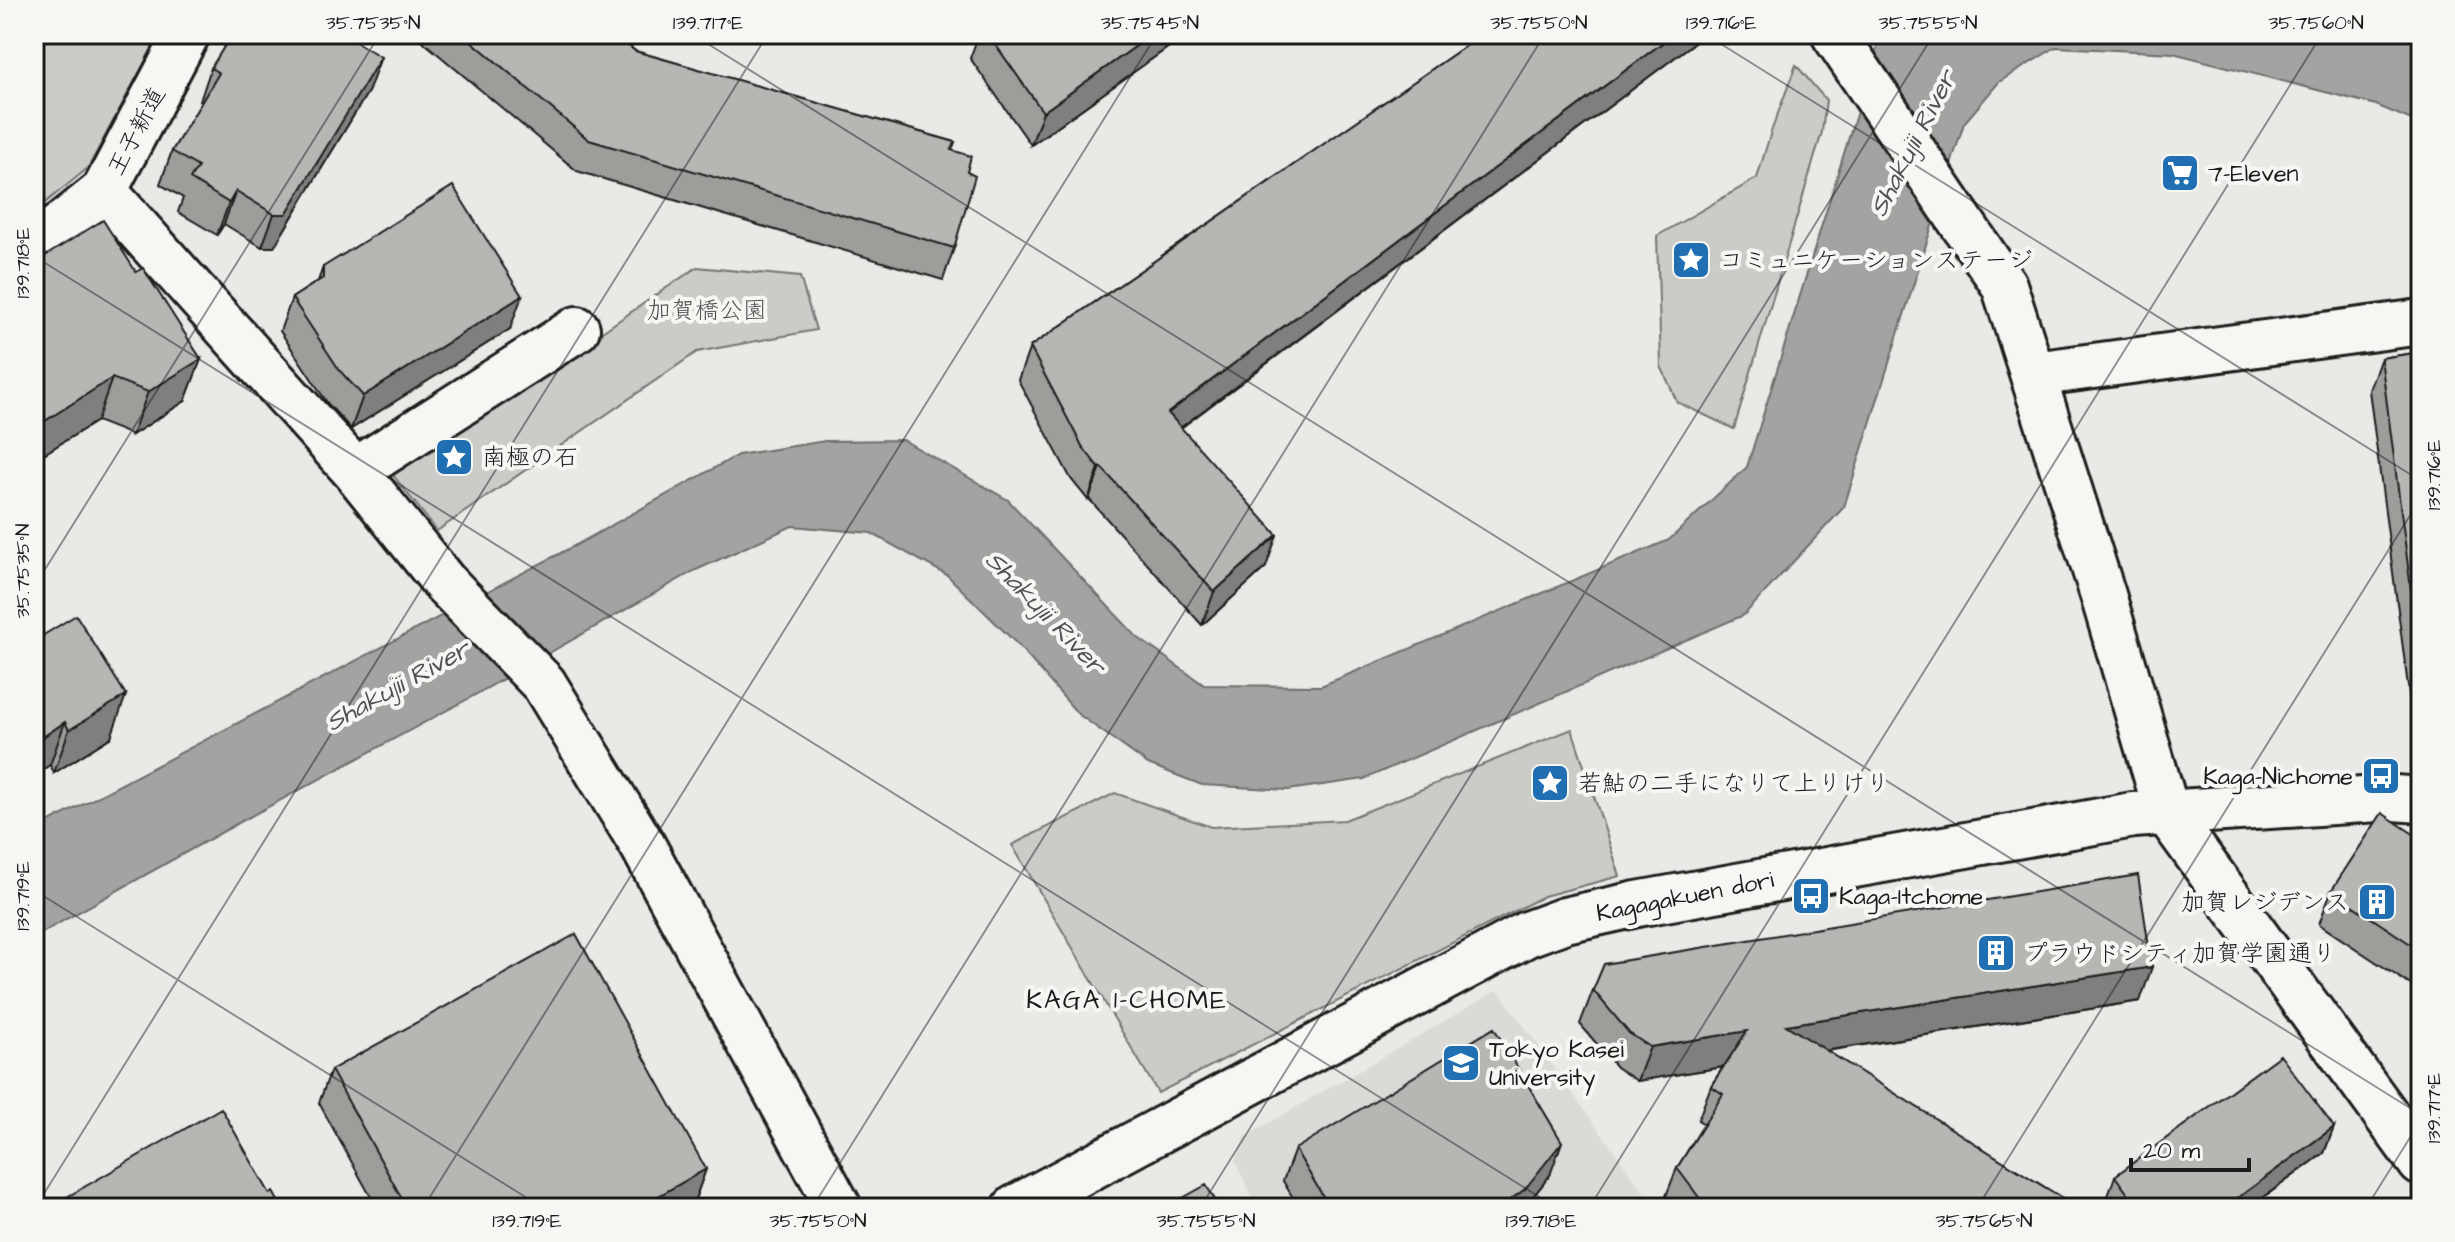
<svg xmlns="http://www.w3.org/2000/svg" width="2455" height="1242" viewBox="0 0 2455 1242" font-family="'Architects Daughter','Klee One',sans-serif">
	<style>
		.built { fill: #dadad6 }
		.green { fill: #cbcbc7; stroke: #747472; stroke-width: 2 }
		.water { fill: #a3a3a1; stroke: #6d6d6c; stroke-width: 2 }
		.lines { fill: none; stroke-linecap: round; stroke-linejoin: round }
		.minor-casing { stroke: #1c1c1c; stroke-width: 50 }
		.minor { stroke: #f6f6f2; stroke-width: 44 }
		.wall { fill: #9d9d9a; stroke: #1c1c1c; stroke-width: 2 }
		.shaded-wall { fill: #7f7f7d; stroke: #1c1c1c; stroke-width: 2 }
		.building { fill: #b6b6b3; stroke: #1c1c1c; stroke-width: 2 }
		.ticks { fill: none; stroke: #1c1c1c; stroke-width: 2; stroke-opacity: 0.45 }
		.labels { text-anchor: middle; stroke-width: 8; stroke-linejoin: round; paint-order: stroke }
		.street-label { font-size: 24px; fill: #1c1c1c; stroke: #f6f6f2 }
		.poi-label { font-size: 24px; fill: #1c1c1c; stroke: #f6f6f2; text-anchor: start }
		.park-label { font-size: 24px; fill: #51514f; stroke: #f6f6f2 }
		.water-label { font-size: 26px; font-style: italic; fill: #525251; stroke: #f6f6f2 }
		.neighbourhood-label { font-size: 26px; letter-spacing: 2px; fill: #1c1c1c; stroke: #f6f6f2 }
		.neatline { fill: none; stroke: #1c1c1c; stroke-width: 3 }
		.ticks-label { font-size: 20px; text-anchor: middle; fill: #1c1c1c }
	</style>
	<rect width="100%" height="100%" fill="#e9e9e5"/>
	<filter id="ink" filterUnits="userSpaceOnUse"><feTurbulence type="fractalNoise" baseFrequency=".0125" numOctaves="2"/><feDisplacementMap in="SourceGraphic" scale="16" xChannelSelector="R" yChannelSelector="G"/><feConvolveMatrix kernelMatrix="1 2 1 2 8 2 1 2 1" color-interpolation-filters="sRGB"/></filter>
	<g filter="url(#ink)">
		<path class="built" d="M1498,990L1655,1208H1257L1235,1161L1245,1137Z"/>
		<path class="green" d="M34,34H160L88,168L34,212Z
			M1796,65L1826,100L1822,132L1734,429L1677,402L1661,366L1657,236L1757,178L1771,132Z
			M697,267L800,277L816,330L697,352L437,531L393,475Z
			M1572,729L1620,876L1544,896L1158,1093L1012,845L1115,793L1211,827L1345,820Z"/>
		<path class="water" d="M1881,34H2421V124L2376,105L2173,53L2056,47L1999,82L1964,123L1844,507L1744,615L1364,779L1288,790L1202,785L1148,764L1078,714L1017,644L947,575L871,533L792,526L694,571L466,700L242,821L34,937V830L576,545L738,455L825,441L903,440L1008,500L1137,637L1204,685L1321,686L1669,540L1747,467Z"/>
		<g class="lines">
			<defs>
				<path id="minor" d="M1834,34L2004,285L2103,595L2167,813L2421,1163
					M104,191L355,471L444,582L544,684L643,846L839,1208
					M34,247L104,191L187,34
					M2034,374L2421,322
					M355,471L577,329
					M1015,1208L1527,934L1565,920L1637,904L2133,815L2394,798L2421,800"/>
			</defs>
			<use href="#minor" class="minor-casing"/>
			<use href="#minor" class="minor"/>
		</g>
		<path class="wall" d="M354,34L352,39L369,90L274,247H262L224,224L217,235L178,212L183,198L160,184L172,151L202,102L200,101L211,68Z
			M414,34H615L635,51L955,142L952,150L967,172L954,248L943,280L577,171Z
			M979,34H1187L1031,145L970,58Z
			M1483,34H1706L1181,428L1266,567L1202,625L1089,499L1088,500L1071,479L1018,380L1030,347Z
			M34,263L136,272L201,359L185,401L132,435L97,421L34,460Z
			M323,267L510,329L351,429L328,404L280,331L292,298L318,281Z
			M2421,352V716L2412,717L2369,390L2381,358Z
			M34,641L111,737L54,773L50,765Z
			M2421,839V992L2319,924L2331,891Z
			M1593,990L2140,1001L1826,1051L2078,1208H1669L1664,1201L1677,1168L1704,1124L1698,1120L1711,1086L1723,1067L1637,1081L1616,1067L1580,1024Z
			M331,1070L706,1169L694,1202L683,1208H377L319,1103Z
			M2334,1127L2324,1153L2249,1208H2110L2106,1202L2115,1176Z
			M1295,1149L1550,1175L1524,1208H1299L1283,1181Z"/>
		<path class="shaded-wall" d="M1153,34H1187L1031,145L1043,112Z
			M1674,34H1706L1156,446L1168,413Z
			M381,57L369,90L274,247H262L274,214Z
			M236,191L224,224L217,235L229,203Z
			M522,296L510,329L351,429L363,396Z
			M201,359L185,401L132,435L148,392Z
			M112,378L97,421L34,460V428Z
			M1101,467L1089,499L1088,500L1099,468Z
			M1277,535L1266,567L1202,625L1214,592Z
			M2421,691V716L2412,717Z
			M126,695L111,737L54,773L69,730Z
			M65,722L50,765L34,775V743Z
			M2152,967L2140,1001L1773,1059L1786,1025Z
			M1747,1031L1735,1065L1637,1081L1650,1047Z
			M2334,1127L2324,1153L2249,1208H2224Z
			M1562,1142L1550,1175L1524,1208H1499Z
			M706,1169L694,1202L683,1208H637Z"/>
		<path class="building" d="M232,34H350L348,37L381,57L286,214H274L236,191L229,203L190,179L198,167L172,151L219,73L211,68Z
			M463,34H615L635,51L955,142L951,150L971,156L967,172L975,176L954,248L589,140Z
			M988,34H1153L1043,112Z
			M1483,34H1674L1168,413L1277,535L1214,592L1101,467L1099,468L1082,446L1030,347Z
			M453,186L522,296L363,396L340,371L292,298L323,278V267Z
			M103,220L136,272L143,268L201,359L148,392L112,378L34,428V263Z
			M2421,352V666L2381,358Z
			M76,615L126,695L69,730L65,722L34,743V641Z
			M2382,813L2421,839V951L2331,891Z
			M2138,875L2152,967L1786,1025L2078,1208H1707L1677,1168L1723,1094L1711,1086L1747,1031L1650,1047L1629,1033L1593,990L1604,964Z
			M576,934L706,1169L637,1208H407L331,1070Z
			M1494,1028L1562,1142L1525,1189L1499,1208H1330L1295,1149Z
			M2280,1055L2334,1127L2224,1208H2138L2115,1176Z
			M221,1108L270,1194L273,1192L282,1208H48Z
			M1206,1185L1220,1208H1165Z"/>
	</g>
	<path class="ticks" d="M692,34L2421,1115M1705,34L2421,481M34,256L1557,1208M34,587L380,34M34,890L543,1208M35,1208L768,34M423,1208L1157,34M812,1208L1545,34M1200,1208L1934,34M1589,1208L2322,34M1977,1208L2421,498M2366,1208L2421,1120"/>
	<defs>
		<symbol id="supermarket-square" viewBox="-11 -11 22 22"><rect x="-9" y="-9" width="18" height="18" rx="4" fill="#1f6fb2" stroke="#f6f6f2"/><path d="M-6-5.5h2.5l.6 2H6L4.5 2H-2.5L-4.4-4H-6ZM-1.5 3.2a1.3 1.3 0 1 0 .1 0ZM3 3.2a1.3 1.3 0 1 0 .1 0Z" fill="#fff"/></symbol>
		<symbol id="sight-square" viewBox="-11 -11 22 22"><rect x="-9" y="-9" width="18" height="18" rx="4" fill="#1f6fb2" stroke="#f6f6f2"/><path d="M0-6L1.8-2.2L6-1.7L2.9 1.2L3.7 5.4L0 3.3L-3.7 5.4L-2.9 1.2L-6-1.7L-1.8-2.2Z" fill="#fff"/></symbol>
		<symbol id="bus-square" viewBox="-11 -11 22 22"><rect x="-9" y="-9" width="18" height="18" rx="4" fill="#1f6fb2" stroke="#f6f6f2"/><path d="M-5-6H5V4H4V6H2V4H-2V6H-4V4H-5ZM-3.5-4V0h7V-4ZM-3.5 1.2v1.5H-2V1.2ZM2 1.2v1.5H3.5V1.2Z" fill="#fff"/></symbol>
		<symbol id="building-square" viewBox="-11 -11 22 22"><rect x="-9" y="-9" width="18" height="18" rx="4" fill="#1f6fb2" stroke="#f6f6f2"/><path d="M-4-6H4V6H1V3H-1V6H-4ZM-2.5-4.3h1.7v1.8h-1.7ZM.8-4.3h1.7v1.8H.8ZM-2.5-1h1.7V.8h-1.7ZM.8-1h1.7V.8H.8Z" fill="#fff"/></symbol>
		<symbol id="university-square" viewBox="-11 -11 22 22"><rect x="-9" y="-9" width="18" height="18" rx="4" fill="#1f6fb2" stroke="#f6f6f2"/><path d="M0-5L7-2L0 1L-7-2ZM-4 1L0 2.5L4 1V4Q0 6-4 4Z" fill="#fff"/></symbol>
	</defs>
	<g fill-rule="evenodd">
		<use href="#supermarket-square" x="2158" y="151" width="44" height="44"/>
		<use href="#sight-square" x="1669" y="238" width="44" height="44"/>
		<use href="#sight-square" x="432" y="435" width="44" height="44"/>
		<use href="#bus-square" x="2359" y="754" width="44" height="44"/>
		<use href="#sight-square" x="1528" y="761" width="44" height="44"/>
		<use href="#bus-square" x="1789" y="874" width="44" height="44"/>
		<use href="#building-square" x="2355" y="880" width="44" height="44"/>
		<use href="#building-square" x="1974" y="931" width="44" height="44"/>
		<use href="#university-square" x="1439" y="1041" width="44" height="44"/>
	</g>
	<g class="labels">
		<g class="street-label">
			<text transform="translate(136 131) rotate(-62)" y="8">王子新道</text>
			<text transform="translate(1685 896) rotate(-11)" y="8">Kagagakuen dori</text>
		</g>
		<g class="poi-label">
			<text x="2208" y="181">7-Eleven</text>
			<text x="1719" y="268">コミュニケーションステージ</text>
			<text x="482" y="465">南極の石</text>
			<text x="2353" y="784" text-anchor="end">Kaga-Nichome</text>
			<text x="1578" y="791">若鮎の二手になりて上りけり</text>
			<text x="1839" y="904">Kaga-Itchome</text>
			<text x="2349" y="910" text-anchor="end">加賀レジデンス</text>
			<text x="2024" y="961">プラウドシティ加賀学園通り</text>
			<text x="1489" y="1057">Tokyo Kasei<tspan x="1489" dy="28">University</tspan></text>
		</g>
		<g class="park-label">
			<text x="707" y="318">加賀橋公園</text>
		</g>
		<g class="water-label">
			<text transform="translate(1912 143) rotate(-63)" y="9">Shakujii River</text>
			<text transform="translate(1046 612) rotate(46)" y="9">Shakujii River</text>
			<text transform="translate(397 685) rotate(-29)" y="9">Shakujii River</text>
		</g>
		<g class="neighbourhood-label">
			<text x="1127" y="1008">KAGA 1-CHOME</text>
		</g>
	</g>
	<rect width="2455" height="1242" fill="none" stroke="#f6f6f2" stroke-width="88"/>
	<path d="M2131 1158v12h118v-12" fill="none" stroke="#1c1c1c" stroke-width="4"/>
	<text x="2143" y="1158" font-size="24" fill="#1c1c1c" stroke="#f6f6f2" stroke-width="6" paint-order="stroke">20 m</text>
	<rect x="44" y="44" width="2367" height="1154" class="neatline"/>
	<g class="ticks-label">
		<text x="373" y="29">35.7535°N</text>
		<text x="708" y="29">139.717°E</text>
		<text x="1150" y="29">35.7545°N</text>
		<text x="1539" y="29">35.7550°N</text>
		<text x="1721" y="29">139.716°E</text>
		<text x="1928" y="29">35.7555°N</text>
		<text x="2316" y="29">35.7560°N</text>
		<text transform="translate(22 263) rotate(-90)" y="7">139.718°E</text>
		<text transform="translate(2433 475) rotate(-90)" y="7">139.716°E</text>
		<text transform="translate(22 571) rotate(-90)" y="7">35.7535°N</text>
		<text transform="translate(22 896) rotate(-90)" y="7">139.719°E</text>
		<text transform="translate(2433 1108) rotate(-90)" y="7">139.717°E</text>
		<text x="527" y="1227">139.719°E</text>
		<text x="818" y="1227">35.7550°N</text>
		<text x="1206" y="1227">35.7555°N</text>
		<text x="1541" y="1227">139.718°E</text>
		<text x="1984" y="1227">35.7565°N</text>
	</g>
</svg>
